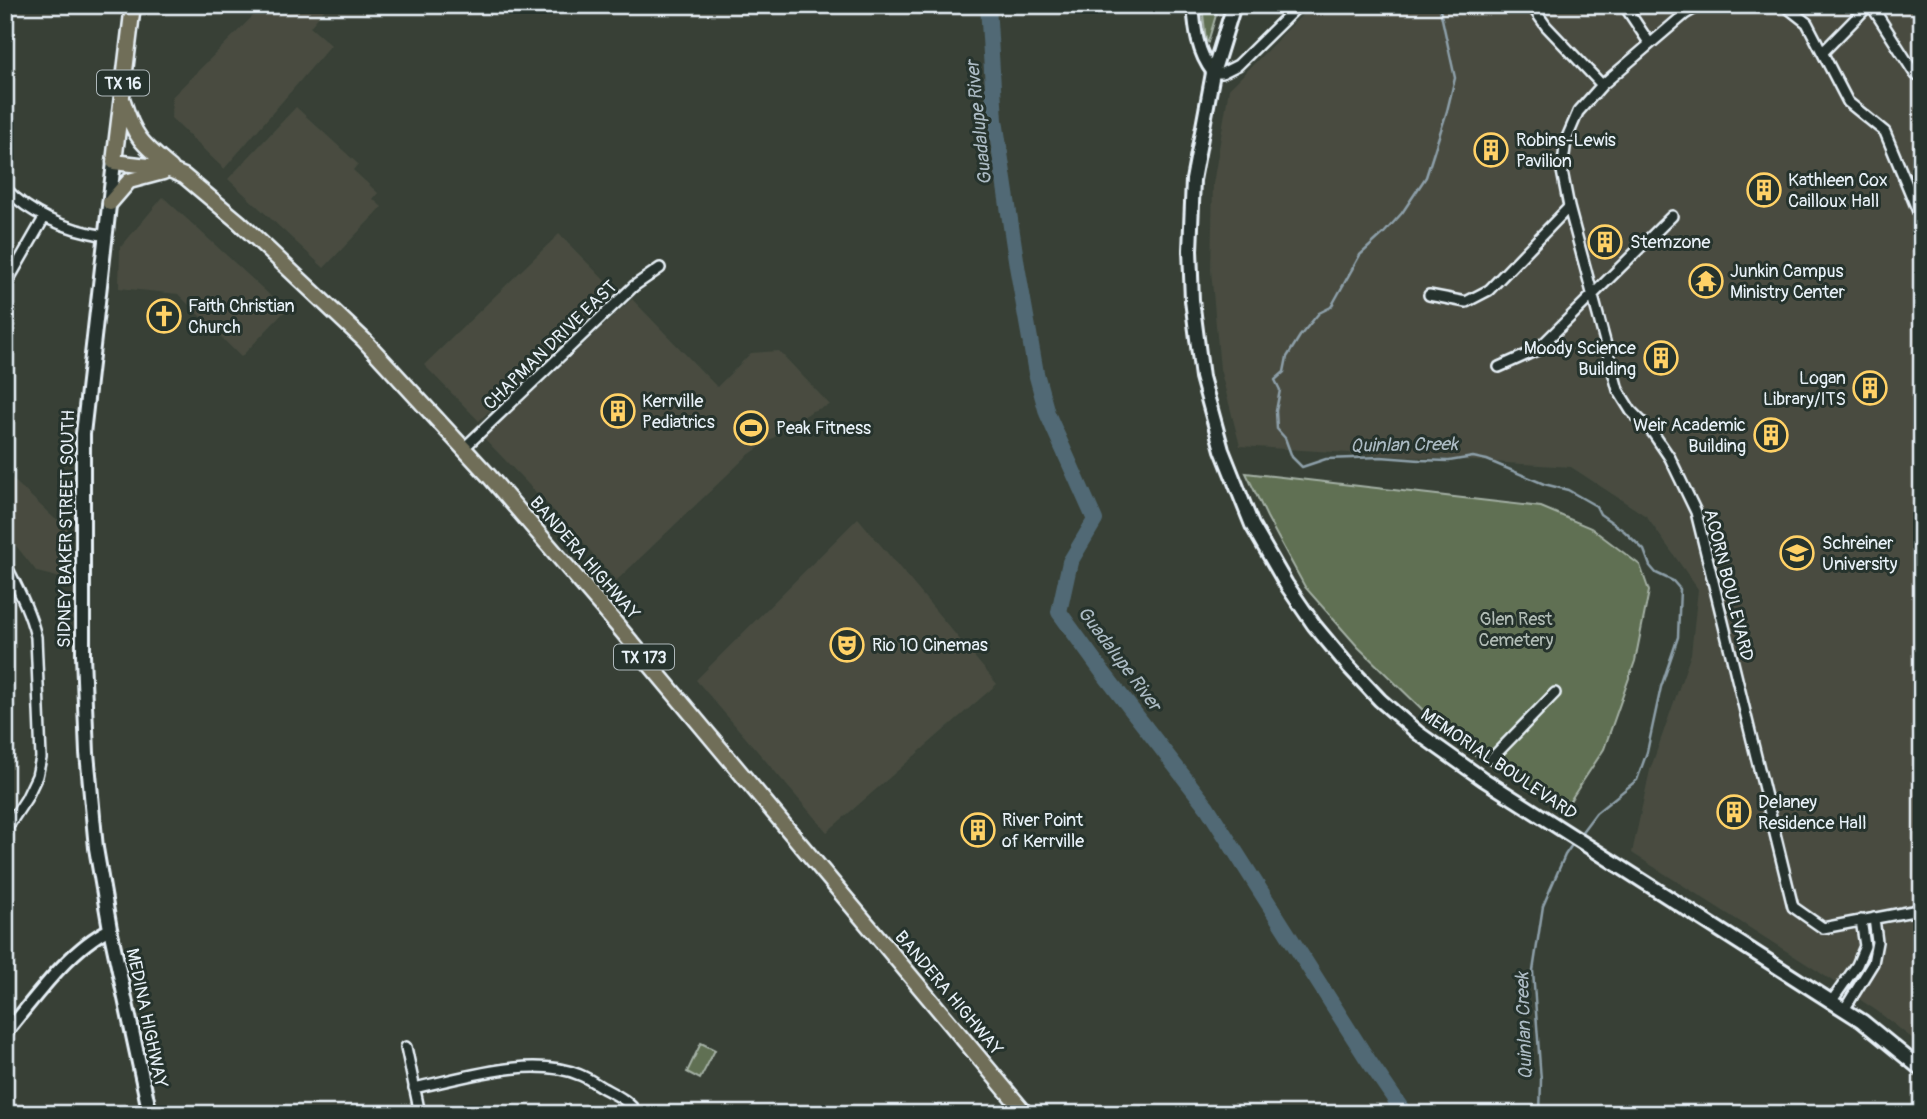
<svg xmlns="http://www.w3.org/2000/svg" width="1927" height="1119" viewBox="0 0 1927 1119" font-family="Pangolin,sans-serif">
	<style>
		.built { fill: #484c41 }
		.green { fill: #607052; stroke: #a4b0a5; stroke-width: 2 }
		.lines { fill: none; stroke-linecap: round; stroke-linejoin: round }
		.stream { stroke: #8d9fa9; stroke-width: 2.5 }
		.river { stroke: #516975; stroke-width: 16 }
		.minor-casing { stroke: #e8f1f8; stroke-width: 14 }
		.tertiary-casing { stroke: #e8f1f8; stroke-width: 16 }
		.secondary-casing { stroke: #e8f1f8; stroke-width: 18 }
		.primary-casing { stroke: #e8f1f8; stroke-width: 19 }
		.minor { stroke: #26332d; stroke-width: 9 }
		.tertiary { stroke: #26332d; stroke-width: 10 }
		.secondary { stroke: #26332d; stroke-width: 12 }
		.primary { stroke: #706e59; stroke-width: 14 }
		.labels { text-anchor: middle; stroke-width: 6; stroke-linejoin: round; paint-order: stroke }
		.shield { fill: #26332d; stroke: #aeb8bb; stroke-width: 2 }
		.shield-label { font-size: 16px; font-weight: bold; fill: #e8f1f8 }
		.poi-label { font-size: 18px; fill: #e8f1f8; stroke: #26332d; text-anchor: start }
		.street-label { font-size: 18px; fill: #e8f1f8; stroke: #26332d }
		.park-label { font-size: 18px; fill: #b2bdb6; stroke: #26332d }
		.water-label { font-size: 19px; font-style: italic; fill: #acbbc4; stroke: #26332d }
	</style>
	<rect width="100%" height="100%" fill="#384036"/>
	<filter id="ink" filterUnits="userSpaceOnUse"><feTurbulence type="fractalNoise" baseFrequency=".0143" numOctaves="2"/><feDisplacementMap in="SourceGraphic" scale="14" xChannelSelector="R" yChannelSelector="G"/><feConvolveMatrix kernelMatrix="1 2 1 2 8 2 1 2 1" color-interpolation-filters="sRGB"/></filter>
	<g filter="url(#ink)">
		<path class="built" d="M264,5H328L310,27L331,45L224,169L171,118L172,97Z
			M1312,5H1922V1046L1877,1011L1816,970L1632,853L1650,770L1691,654L1698,589L1646,516L1571,467L1240,446L1220,369L1211,270L1213,184L1229,89Z
			M296,107L358,164L353,170L378,193L373,199L382,207L324,268L228,179Z
			M163,197L286,310L241,357L178,294L119,288L120,248Z
			M559,234L614,290L479,421L424,365Z
			M632,299L717,387L751,353L779,351L830,405L812,411L747,456L616,581L575,533L484,438Z
			M5,472L55,519L67,520L69,580L37,572L5,532Z
			M858,518L997,684L827,832L696,680Z"/>
		<path class="green" d="M1202,5H1219L1208,42L1206,40Z
			M1246,473L1541,507L1591,528L1640,565L1649,591L1635,661L1604,749L1566,807L1461,747L1358,647L1305,587L1267,517Z
			M701,1043L715,1050L700,1079L687,1072Z"/>
		<g class="lines">
			<path class="stream" d="M1439,5L1455,78L1447,111L1426,177L1402,213L1384,233L1360,255L1331,307L1319,313L1300,336L1287,357L1284,372L1275,380L1280,390L1276,411L1277,429L1285,438L1292,457L1302,467L1326,459L1381,457L1420,460L1449,461L1473,457L1487,460L1544,484L1568,490L1596,506L1600,514L1624,531L1644,550L1650,566L1656,573L1673,581L1680,589L1678,637L1661,687L1647,752L1637,780L1596,813L1578,837
				M1540,1114L1541,1080L1533,971L1543,906L1565,855L1574,842"/>
			<path class="river" d="M988,5L995,120L1017,266L1036,373L1047,413L1095,520L1070,562L1059,612L1101,670L1207,807L1366,1057L1405,1114"/>
			<defs>
				<path id="minor" d="M1531,5L1546,26L1602,85
					M1624,5L1650,44
					M1701,5L1685,14L1602,85L1578,112L1566,140L1562,171L1569,207L1618,390L1631,411L1653,433L1670,458L1696,512L1793,907L1823,928L1913,911L1922,906
					M1784,5L1807,23L1848,102L1885,132L1922,221
					M1871,5L1915,74L1922,75
					M1823,52L1869,5
					M1213,73H1222L1238,65L1299,5
					M5,188C32,216 68,230 106,236
					M5,286L44,218
					M1429,295L1466,302L1489,290L1569,207
					M1499,367L1537,350L1672,216
					M464,448L634,286L660,268
					M5,563C17,587 30,611 36,637L41,758L37,776L26,799L5,831
					M1492,758L1555,693
					M1831,1002L1857,965L1865,946L1861,920
					M1844,1010L1873,963L1877,942L1874,918
					M406,1047L420,1114
					M414,1088C463,1078 532,1055 580,1075C588,1078 596,1084 603,1088C616,1095 630,1101 637,1114"/>
				<path id="tertiary" d="M1193,5C1195,30 1197,52 1213,73
					M5,1034C33,1000 70,948 110,929"/>
				<path id="secondary" d="M1234,5L1213,73L1193,180L1190,250L1192,300L1202,377L1222,450L1252,525L1286,584L1314,625L1349,667L1380,700L1418,733L1483,779L1862,1021L1922,1070
					M114,162L83,434V655L87,753L96,848L110,929L150,1114"/>
				<path id="primary" d="M133,5L114,162L165,168L184,176L239,222L364,340L489,476L601,606L1026,1114
					M123,101C134,137 142,144 171,168
					M110,203L129,181L163,172"/>
			</defs>
			<use href="#minor" class="minor-casing"/>
			<use href="#tertiary" class="tertiary-casing"/>
			<use href="#secondary" class="secondary-casing"/>
			<use href="#primary" class="primary-casing"/>
			<use href="#minor" class="minor"/>
			<use href="#tertiary" class="tertiary"/>
			<use href="#secondary" class="secondary"/>
			<use href="#primary" class="primary"/>
		</g>
	</g>
	<defs>
		<symbol id="building-ring" viewBox="-11 -11 22 22"><circle r="9.5" fill="#26332d" stroke="#ffd166" stroke-width="1.5"/><path d="M-4-6H4V6H1V3H-1V6H-4ZM-2.5-4.3h1.7v1.8h-1.7ZM.8-4.3h1.7v1.8H.8ZM-2.5-1h1.7V.8h-1.7ZM.8-1h1.7V.8H.8Z" fill="#ffd166"/></symbol>
		<symbol id="temple-ring" viewBox="-11 -11 22 22"><circle r="9.5" fill="#26332d" stroke="#ffd166" stroke-width="1.5"/><path d="M0-6L5-2H3V0L6.5 2.5H4V6H1.5V3h-3V6H-4V2.5H-6.5L-3 0V-2H-5Z" fill="#ffd166"/></symbol>
		<symbol id="church-ring" viewBox="-11 -11 22 22"><circle r="9.5" fill="#26332d" stroke="#ffd166" stroke-width="1.5"/><path d="M-1.2-6h2.4v3.5h3.3v2.4h-3.3V6h-2.4V-.1h-3.3v-2.4h3.3Z" fill="#ffd166"/></symbol>
		<symbol id="stadium-ring" viewBox="-11 -11 22 22"><circle r="9.5" fill="#26332d" stroke="#ffd166" stroke-width="1.5"/><path d="M0-5a6.5 5 0 1 0 0 10a6.5 5 0 1 0 0-10ZM-3.5-1.8h7v3.6h-7Z" fill="#ffd166"/></symbol>
		<symbol id="university-ring" viewBox="-11 -11 22 22"><circle r="9.5" fill="#26332d" stroke="#ffd166" stroke-width="1.5"/><path d="M0-5L7-2L0 1L-7-2ZM-4 1L0 2.5L4 1V4Q0 6-4 4Z" fill="#ffd166"/></symbol>
		<symbol id="theatre-ring" viewBox="-11 -11 22 22"><circle r="9.5" fill="#26332d" stroke="#ffd166" stroke-width="1.5"/><path d="M-5-5.5Q0-4 5-5.5V0Q5 5 0 6Q-5 5-5 0ZM-3.3-2.5H-1v1.5H-3.3ZM1-2.5H3.3v1.5H1ZM-2.8 1Q0 5.5 2.8 1Z" fill="#ffd166"/></symbol>
	</defs>
	<g fill-rule="evenodd">
		<use href="#building-ring" x="1472" y="131" width="38" height="38"/>
		<use href="#building-ring" x="1745" y="171" width="38" height="38"/>
		<use href="#building-ring" x="1586" y="223" width="38" height="38"/>
		<use href="#temple-ring" x="1687" y="262" width="38" height="38"/>
		<use href="#church-ring" x="145" y="297" width="38" height="38"/>
		<use href="#building-ring" x="1642" y="339" width="38" height="38"/>
		<use href="#building-ring" x="1851" y="369" width="38" height="38"/>
		<use href="#building-ring" x="599" y="392" width="38" height="38"/>
		<use href="#stadium-ring" x="732" y="409" width="38" height="38"/>
		<use href="#building-ring" x="1752" y="416" width="38" height="38"/>
		<use href="#university-ring" x="1778" y="534" width="38" height="38"/>
		<use href="#theatre-ring" x="828" y="626" width="38" height="38"/>
		<use href="#building-ring" x="1715" y="793" width="38" height="38"/>
		<use href="#building-ring" x="959" y="811" width="38" height="38"/>
	</g>
	<g class="labels">
		<g class="shield">
			<rect x="97" y="70.5" width="52" height="25" rx="5"/>
			<rect x="614" y="644.5" width="60" height="25" rx="5"/>
		</g>
		<g class="shield-label">
			<text x="123" y="89">TX 16</text>
			<text x="644" y="663">TX 173</text>
		</g>
		<g class="poi-label">
			<text x="1516" y="146">Robins-Lewis<tspan x="1516" dy="21">Pavilion</tspan></text>
			<text x="1788" y="186">Kathleen Cox<tspan x="1788" dy="21">Cailloux Hall</tspan></text>
			<text x="1630" y="248">Stemzone</text>
			<text x="1730" y="277">Junkin Campus<tspan x="1730" dy="21">Ministry Center</tspan></text>
			<text x="188" y="312">Faith Christian<tspan x="188" dy="21">Church</tspan></text>
			<text x="1636" y="354" text-anchor="end">Moody Science<tspan x="1636" dy="21">Building</tspan></text>
			<text x="1846" y="384" text-anchor="end">Logan<tspan x="1846" dy="21">Library/ITS</tspan></text>
			<text x="642" y="407">Kerrville<tspan x="642" dy="21">Pediatrics</tspan></text>
			<text x="1746" y="431" text-anchor="end">Weir Academic<tspan x="1746" dy="21">Building</tspan></text>
			<text x="776" y="434">Peak Fitness</text>
			<text x="1822" y="549">Schreiner<tspan x="1822" dy="21">University</tspan></text>
			<text x="872" y="651">Rio 10 Cinemas</text>
			<text x="1758" y="808">Delaney<tspan x="1758" dy="21">Residence Hall</tspan></text>
			<text x="1002" y="826">River Point<tspan x="1002" dy="21">of Kerrville</tspan></text>
		</g>
		<g class="street-label">
			<text transform="translate(550 345) rotate(-44)" y="6">CHAPMAN DRIVE EAST</text>
			<text transform="translate(66 529) rotate(-89)" y="6">SIDNEY BAKER STREET SOUTH</text>
			<text transform="translate(585 558) rotate(49)" y="6">BANDERA HIGHWAY</text>
			<text transform="translate(1729 585) rotate(76)" y="6">ACORN BOULEVARD</text>
			<text transform="translate(1499 764) rotate(34)" y="6">MEMORIAL BOULEVARD</text>
			<text transform="translate(949 993) rotate(50)" y="6">BANDERA HIGHWAY</text>
			<text transform="translate(147 1018) rotate(78)" y="6">MEDINA HIGHWAY</text>
		</g>
		<g class="park-label">
			<text x="1516" y="625">Glen Rest<tspan x="1516" dy="21">Cemetery</tspan></text>
		</g>
		<g class="water-label">
			<text transform="translate(978 123) rotate(-96)" y="7">Guadalupe River</text>
			<text transform="translate(1404 444) rotate(-1)" y="7">Quinlan Creek</text>
			<text transform="translate(1120 658) rotate(53)" y="7">Guadalupe River</text>
			<text transform="translate(1523 1026) rotate(-92)" y="7">Quinlan Creek</text>
		</g>
	</g>
	<rect width="1927" height="1119" fill="none" stroke="#26332d" stroke-width="28"/>
	<rect x="14" y="14" width="1899" height="1091" fill="none" stroke="#e8f1f8" stroke-width="2.5" filter="url(#ink)"/>
</svg>
